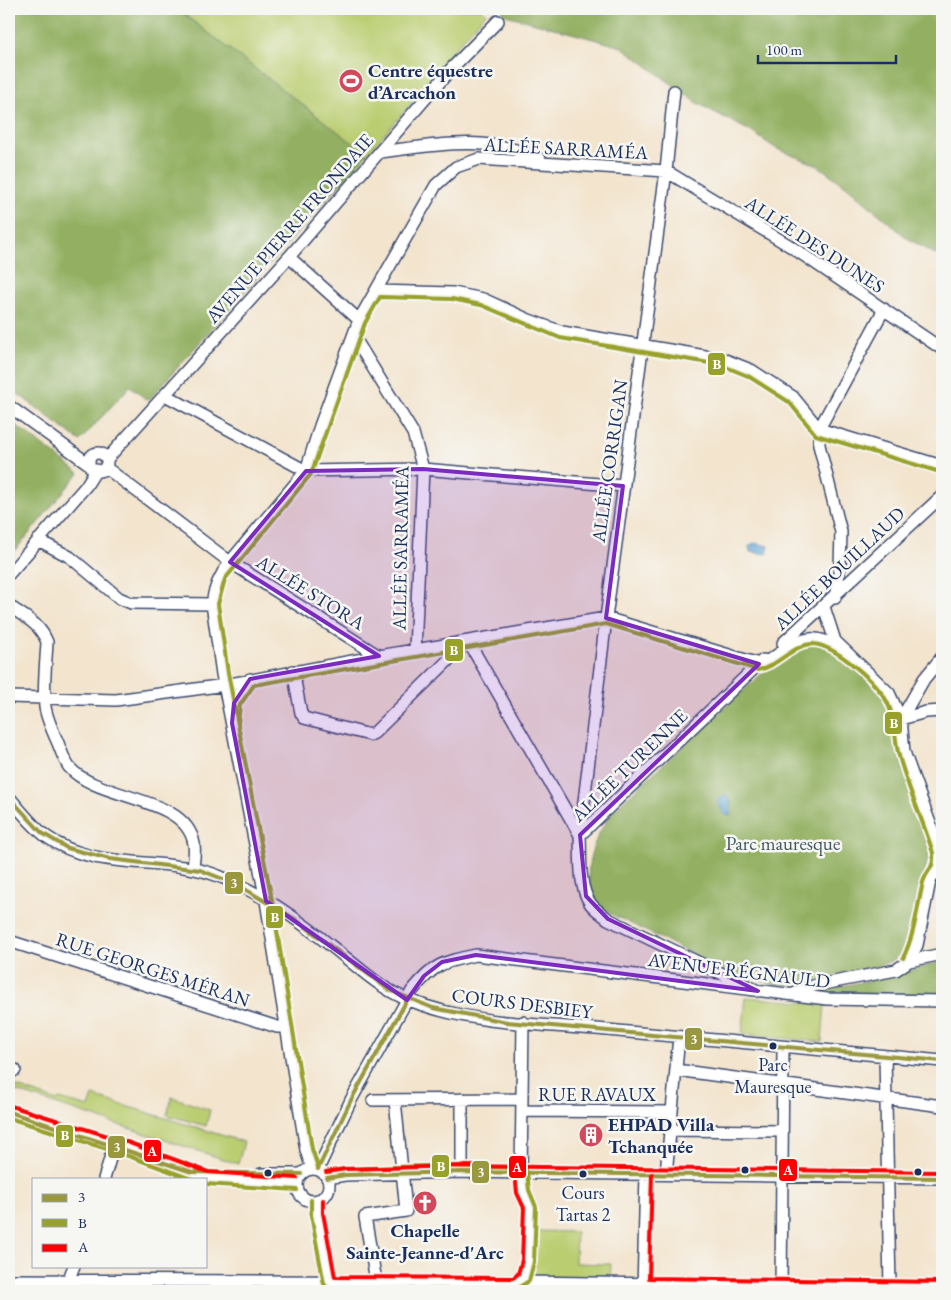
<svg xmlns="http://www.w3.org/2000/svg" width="951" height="1300" viewBox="0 0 951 1300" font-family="'EB Garamond',serif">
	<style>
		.green { fill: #bacd70; stroke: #6a7e67 }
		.forest { fill: #93b062; stroke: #577060 }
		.water { fill: #5ba1d1; stroke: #3b6898 }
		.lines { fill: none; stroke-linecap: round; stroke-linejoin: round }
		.minor-casing { stroke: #3b4a6f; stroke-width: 14 }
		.minor { stroke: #fff; stroke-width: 11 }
		.bus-1-casing { stroke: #f6f6f2; stroke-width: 8 }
		.bus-2-casing { stroke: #f6f6f2; stroke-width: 8 }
		.bus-3-casing { stroke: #f6f6f2; stroke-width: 8 }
		.bus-1 { stroke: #9a983e; stroke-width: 4 }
		.bus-2 { stroke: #98a12a; stroke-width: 4 }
		.bus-3 { stroke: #f00; stroke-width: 4 }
		.marked { fill: #7b2cbf; fill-opacity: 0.2; stroke: #7b2cbf; stroke-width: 4; stroke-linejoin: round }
		.bus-dot { fill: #1b2f5e; stroke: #f6f6f2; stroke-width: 2 }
		.labels { text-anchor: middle; stroke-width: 5; stroke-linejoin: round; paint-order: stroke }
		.bus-label { font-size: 18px; fill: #1b2f5e; stroke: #f6f6f2 }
		.poi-label { font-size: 19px; font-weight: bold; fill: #1b2f5e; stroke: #f6f6f2; text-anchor: start }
		.street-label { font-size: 19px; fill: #1b2f5e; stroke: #f6f6f2 }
		.park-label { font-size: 19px; fill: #435662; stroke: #f6f6f2 }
		.line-badge { stroke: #f6f6f2; stroke-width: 2 }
		.badge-label { font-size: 14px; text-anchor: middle; font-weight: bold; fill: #fff }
	</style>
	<rect width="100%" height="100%" fill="#f6f6f2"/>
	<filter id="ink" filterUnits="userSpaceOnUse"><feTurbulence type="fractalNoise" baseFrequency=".02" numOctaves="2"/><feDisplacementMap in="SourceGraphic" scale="10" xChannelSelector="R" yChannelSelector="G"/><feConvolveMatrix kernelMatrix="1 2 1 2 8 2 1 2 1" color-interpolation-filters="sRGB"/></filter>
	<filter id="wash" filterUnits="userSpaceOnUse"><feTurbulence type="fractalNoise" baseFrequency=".0096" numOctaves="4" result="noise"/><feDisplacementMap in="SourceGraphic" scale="20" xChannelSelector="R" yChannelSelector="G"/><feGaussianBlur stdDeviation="1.12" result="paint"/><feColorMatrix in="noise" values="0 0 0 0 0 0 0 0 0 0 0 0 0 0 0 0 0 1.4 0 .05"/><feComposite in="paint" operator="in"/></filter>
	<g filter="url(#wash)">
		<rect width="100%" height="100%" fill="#f3e4cd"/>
		<path class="green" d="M177,9H481L486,13L435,71L434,78L367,154Z
			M746,997L825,1004L822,1042L742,1034Z
			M9,1084L57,1101L59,1099L89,1107L93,1096L244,1142L238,1164L9,1089Z
			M172,1097L210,1110L206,1126L167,1115Z
			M533,1231L576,1232L575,1263L611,1264L610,1282H604V1291H533Z"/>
		<path class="forest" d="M9,9H177L367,154L148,401L130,386L80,441L9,387Z
			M505,9H942V258L907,238L847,187L817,165L777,149L750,131L697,103L622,47L506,15L502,12Z
			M9,420L79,473L9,558Z
			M816,643L839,652L884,698L904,770L930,839L929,854L911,941L903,955L880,966L791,985L770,984L721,968L607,912C573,882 592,835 619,805L779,658L799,645Z
			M942,961V997L812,992L896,975Z"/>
		<path class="water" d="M754,543L769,546L767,554L750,552L749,546Z
			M725,794L731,802L730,816L724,814L717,801Z"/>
	</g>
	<g filter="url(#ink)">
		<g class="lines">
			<defs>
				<path id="minor" d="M674,91L666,171L606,618L580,835C581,856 578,885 590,903C594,909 602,914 608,919L758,991
					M380,152C436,145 486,134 540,159
					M289,257L359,320
					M376,291L453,293L483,299L529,320L562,332L723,359L751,370L793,397L819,429V445L841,532L840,567L835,598
					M354,337L413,433L423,469L415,650
					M165,395L306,471L423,469L623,486
					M9,406L89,464
					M819,429L884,309
					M819,429L942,466
					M89 462a9 9 0 1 1 18 0a9 9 0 1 1-18 0Z
					M107,459L289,257L451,69L498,21
					M105,467L230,562L379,656
					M38,540L70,557L119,598L131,603L212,604
					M9,574L86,486L96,470
					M9,606C25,617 40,624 47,642C46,663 43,686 45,707C47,719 53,732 58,743C61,751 64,760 69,767C98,801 186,795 194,844C195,851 194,860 193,867
					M783,643L942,496
					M293,671L301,713L304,718L370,735L374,733L468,641L580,835
					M9,697L116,700L225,685L379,656L606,618L759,664C768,662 773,658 780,653C804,635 816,635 842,648
					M233,714L234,703L250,679
					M901,719L924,679L942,657
					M901,719L926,712L942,711
					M9,797C21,811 32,826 47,837C97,873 166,854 221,877C262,893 301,922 335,949C358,967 382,990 409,1000C471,1025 542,1024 607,1030C719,1041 831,1051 942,1061
					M580,835L763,660
					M9,941L277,1027H287
					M909,961L942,954
					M793,994L813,986L896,970L909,961L917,945L930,881L941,863L936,840L904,752L901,719L889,693L835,641L824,607
					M885,1056L890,1286
					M676,1070L942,1106
					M9,1073L15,1070
					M462,1099V1172
					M373,1100L522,1099
					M522,1111L672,1112
					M9,1112L125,1148L207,1178L297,1184
					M670,1130L782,1131
					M297 1185a16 16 0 1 1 32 0a16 16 0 1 1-32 0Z
					M312,1169L306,1150L266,901L222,674L212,604C214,587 220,575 230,562L306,471L320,426L359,320L436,185L456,167L479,159L666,171L790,246L942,349
					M318,1169L351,1100L412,991C434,964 442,962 476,955L827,999L942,1001
					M261,1174H301
					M666,1174L679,1037
					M327,1178L345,1175L462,1172L942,1178
					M104,1179L114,1145
					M317,1200V1214L330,1291
					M9,1280L521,1282L942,1288
					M376,1281L365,1217L406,1211L395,1100
					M643,1290L646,1174
					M64,1291L74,1266
					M520,1291L521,1282L527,1270L530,1207L523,1192L521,1173L523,1022
					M781,1291L783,1047"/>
			</defs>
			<use href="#minor" class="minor-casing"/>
			<use href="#minor" class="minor"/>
			<defs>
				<path id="bus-1" d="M9,797L42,833L67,848L110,859L200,870L236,884L295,919L389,990L433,1008L507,1022L942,1061
					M9,1112L192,1172L301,1174
					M318,1169L351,1100L407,1000
					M327,1178L345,1175L462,1172L942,1178"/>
				<path id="bus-2" d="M238,724L240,705L254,685L606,624L758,670C778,667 793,644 813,644C835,645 879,684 888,704C896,720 894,739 899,756C908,789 923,820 933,853C934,871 927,868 923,882C917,908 915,934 903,958
					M9,1118L123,1154L191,1179
					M318,1167L312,1149L272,900L228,673L218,604L225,579L311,474L365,323L380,297L452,299L481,305L560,338L721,365L748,376L789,402L816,435L940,472
					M206,1184L297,1190
					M311,1200V1215L324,1284L328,1289L515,1290L529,1281L534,1262L536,1207L529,1190L527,1172L524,1168L426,1166L345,1169L326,1172"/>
				<path id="bus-3" d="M11,1106L127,1142L208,1172L297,1178
					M326,1172L345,1169L462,1166L942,1172
					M652,1174L649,1278L942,1282
					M323,1200V1213L335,1277L513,1278L518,1274L522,1260L524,1208L517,1193L515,1174"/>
			</defs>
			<use href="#bus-1" class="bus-1-casing"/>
			<use href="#bus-2" class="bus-2-casing"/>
			<use href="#bus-3" class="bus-3-casing"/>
			<use href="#bus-1" class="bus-1"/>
			<use href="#bus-2" class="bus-2"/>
			<use href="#bus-3" class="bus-3"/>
		</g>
	</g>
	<path class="marked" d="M423,469L623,486L606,618L759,664L580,835L586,896L608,919L758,991L476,955L442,962L424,976L407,1000L266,901L232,723L234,703L250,679L379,656L230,562L306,471Z"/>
	<defs>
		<symbol id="stadium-disc" viewBox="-11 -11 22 22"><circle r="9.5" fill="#d1495b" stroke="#f6f6f2"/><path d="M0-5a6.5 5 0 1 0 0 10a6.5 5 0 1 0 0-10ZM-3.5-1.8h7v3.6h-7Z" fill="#fff"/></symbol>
		<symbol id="building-disc" viewBox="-11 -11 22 22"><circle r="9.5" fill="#d1495b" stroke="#f6f6f2"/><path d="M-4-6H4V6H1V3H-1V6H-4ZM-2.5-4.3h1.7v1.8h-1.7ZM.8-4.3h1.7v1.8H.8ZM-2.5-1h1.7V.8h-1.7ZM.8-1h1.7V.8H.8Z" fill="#fff"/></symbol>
		<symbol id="church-disc" viewBox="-11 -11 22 22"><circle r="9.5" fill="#d1495b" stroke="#f6f6f2"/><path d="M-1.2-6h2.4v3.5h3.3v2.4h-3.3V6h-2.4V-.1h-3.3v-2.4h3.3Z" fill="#fff"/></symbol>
	</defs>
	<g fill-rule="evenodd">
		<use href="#stadium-disc" x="337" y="67" width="28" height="28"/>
		<use href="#building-disc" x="577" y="1121" width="28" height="28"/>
		<use href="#church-disc" x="411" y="1189" width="28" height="28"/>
	</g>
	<g class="bus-dot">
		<circle cx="773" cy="1046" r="4.5"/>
		<circle cx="745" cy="1170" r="4.5"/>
		<circle cx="918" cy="1172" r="4.5"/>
		<circle cx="268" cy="1173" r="4.5"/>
		<circle cx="583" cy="1174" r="4.5"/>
	</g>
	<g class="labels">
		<g class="bus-label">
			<text x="773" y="1071">Parc<tspan x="773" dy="22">Mauresque</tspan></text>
			<text x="583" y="1199">Cours<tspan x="583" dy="22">Tartas 2</tspan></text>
		</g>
		<g class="poi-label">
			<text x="368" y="77">Centre équestre<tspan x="368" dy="22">d’Arcachon</tspan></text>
			<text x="608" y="1131">EHPAD Villa<tspan x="608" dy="22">Tchanquée</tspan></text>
			<text x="425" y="1237" text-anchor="middle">Chapelle<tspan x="425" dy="22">Sainte-Jeanne-d'Arc</tspan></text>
		</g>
		<g class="street-label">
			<text transform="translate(566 148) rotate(3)" y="7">ALLÉE SARRAMÉA</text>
			<text transform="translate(289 228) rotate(-49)" y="7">AVENUE PIERRE FRONDAIE</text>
			<text transform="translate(815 244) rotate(33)" y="7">ALLÉE DES DUNES</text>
			<text transform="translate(609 461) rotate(-82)" y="7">ALLÉE CORRIGAN</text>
			<text transform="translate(400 548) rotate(-89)" y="7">ALLÉE SARRAMÉA</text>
			<text transform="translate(839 568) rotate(-43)" y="7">ALLÉE BOUILLAUD</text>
			<text transform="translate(311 592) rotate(32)" y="7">ALLÉE STORA</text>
			<text transform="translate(629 765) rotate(-44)" y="7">ALLÉE TURENNE</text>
			<text transform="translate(153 969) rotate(18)" y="7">RUE GEORGES MÉRAN</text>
			<text transform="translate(739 970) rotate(7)" y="7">AVENUE RÉGNAULD</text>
			<text transform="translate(522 1003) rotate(7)" y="7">COURS DESBIEY</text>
			<text x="597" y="1101">RUE RAVAUX</text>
		</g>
		<g class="park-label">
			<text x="783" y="850">Parc mauresque</text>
		</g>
	</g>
	<g class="line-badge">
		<rect x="707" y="352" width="19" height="24" rx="5" fill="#98a12a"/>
		<rect x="444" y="638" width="20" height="24" rx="5" fill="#98a12a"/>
		<rect x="884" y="711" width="19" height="24" rx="5" fill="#98a12a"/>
		<rect x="224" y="871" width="20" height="24" rx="5" fill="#9a983e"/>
		<rect x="265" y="905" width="19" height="24" rx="5" fill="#98a12a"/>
		<rect x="684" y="1027" width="19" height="24" rx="5" fill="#9a983e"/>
		<rect x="55" y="1124" width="19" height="24" rx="5" fill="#98a12a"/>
		<rect x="107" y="1135" width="19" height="24" rx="5" fill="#9a983e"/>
		<rect x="143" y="1139" width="19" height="24" rx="5" fill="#f00"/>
		<rect x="431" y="1154" width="19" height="24" rx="5" fill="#98a12a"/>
		<rect x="508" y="1155" width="19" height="24" rx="5" fill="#f00"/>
		<rect x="778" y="1158" width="20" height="24" rx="5" fill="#f00"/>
		<rect x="471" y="1160" width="19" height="24" rx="5" fill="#9a983e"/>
	</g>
	<g class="badge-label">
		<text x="717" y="369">B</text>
		<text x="454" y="655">B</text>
		<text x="894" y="728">B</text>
		<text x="234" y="888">3</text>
		<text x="275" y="922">B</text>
		<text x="694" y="1044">3</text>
		<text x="65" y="1140">B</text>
		<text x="117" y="1152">3</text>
		<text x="152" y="1156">A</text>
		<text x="441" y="1171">B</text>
		<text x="517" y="1172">A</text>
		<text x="788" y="1175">A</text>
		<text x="481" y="1177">3</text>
	</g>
	<rect width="951" height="1300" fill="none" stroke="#f6f6f2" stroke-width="30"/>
	<rect x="32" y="1178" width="175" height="90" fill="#f6f6f2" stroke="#9ea6b7"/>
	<rect x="42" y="1194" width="25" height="8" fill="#9a983e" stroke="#9ea6b7"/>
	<text x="78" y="1202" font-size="15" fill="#1b2f5e">3</text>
	<rect x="42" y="1219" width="25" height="8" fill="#98a12a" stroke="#9ea6b7"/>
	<text x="78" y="1228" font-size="15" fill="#1b2f5e">B</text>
	<rect x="42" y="1244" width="25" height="8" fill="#ff0000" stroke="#9ea6b7"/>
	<text x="78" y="1252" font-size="15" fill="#1b2f5e">A</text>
	<path d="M758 55v8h138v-8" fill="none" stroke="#1b2f5e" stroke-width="2.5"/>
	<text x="766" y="55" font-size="15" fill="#1b2f5e" stroke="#f6f6f2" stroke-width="4" paint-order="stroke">100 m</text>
</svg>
